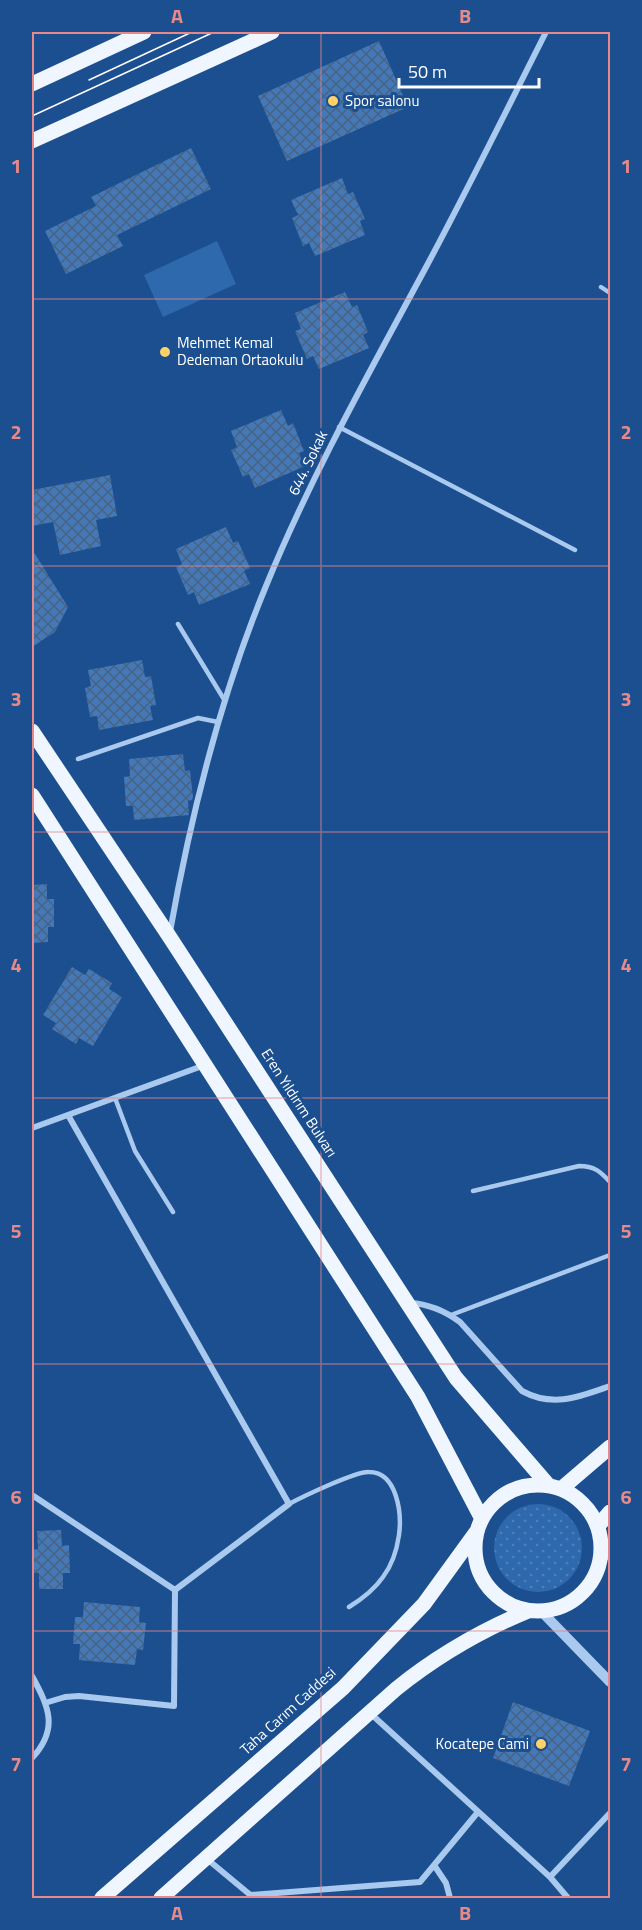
<svg xmlns="http://www.w3.org/2000/svg" width="642" height="1930" viewBox="0 0 642 1930" font-family="'Titillium Web',sans-serif">
	<style>
		.grass { fill: url(#grass-dots) }
		.park { fill: #2e69ad }
		.building { fill: url(#building-cross-hatch) }
		.lines { fill: none; stroke-linecap: round; stroke-linejoin: round }
		.service { stroke: #a9c9ee; stroke-width: 4.5 }
		.minor { stroke: #a9c9ee; stroke-width: 6 }
		.tertiary { stroke: #a9c9ee; stroke-width: 10 }
		.primary { stroke: #f0f6ff; stroke-width: 15 }
		.tram { stroke: #fff; stroke-width: 1.5 }
		.grid { fill: none; stroke: #e88989; stroke-width: 1.5; stroke-opacity: 0.55 }
		.poi-dot { fill: #ffd166; stroke: #1b4f8f; stroke-width: 2 }
		.labels { text-anchor: middle; stroke-width: 6; stroke-linejoin: round; paint-order: stroke }
		.poi-label { font-size: 15px; fill: #fff; stroke: #1b4f8f; text-anchor: start }
		.street-label { font-size: 15px; fill: #fff; stroke: #1b4f8f }
		.neatline { fill: none; stroke: #e88989; stroke-width: 2 }
		.grid-label { font-size: 20px; text-anchor: middle; font-weight: bold; fill: #e88989 }
	</style>
	<defs>
		<pattern id="grass-dots" width="8" height="8" patternUnits="userSpaceOnUse" patternTransform="scale(1.5)"><rect width="8" height="8" fill="#2e69ad"/><path d="M2 2h.1M6 6h.1" fill="none" stroke="#4d80b9" stroke-width="1.8" stroke-linecap="round"/></pattern>
		<pattern id="building-cross-hatch" width="8" height="8" patternUnits="userSpaceOnUse" patternTransform="scale(1.5)"><rect width="8" height="8" fill="#4478b7"/><path d="M0 0l8 8M0 8l8-8" fill="none" stroke="#486282"/></pattern>
	</defs>
	<rect width="100%" height="100%" fill="#1b4f8f"/>
	<path class="grass" d="M494 1548a44 44 0 1 1 88 0a44 44 0 1 1-88 0Z"/>
	<path class="park" d="M217,241L236,284L163,317L144,275Z"/>
	<path class="building" d="M379,41L408,107L287,161L258,96Z
		M191,148L211,189L117,235L123,246L66,274L45,231L96,206L91,197Z
		M342,178L348,194L353,192L365,219L360,221L365,235L315,256L309,243L303,246L292,218L298,215L291,200Z
		M345,292L352,307L357,305L368,332L363,335L369,348L319,369L313,356L307,359L295,331L301,329L295,313Z
		M281,410L288,426L293,423L304,451L299,453L305,466L255,488L249,474L243,477L231,450L237,447L231,431Z
		M110,475L117,516L96,520L101,546L60,555L53,522L32,526V490Z
		M226,527L233,543L238,541L250,568L244,571L250,584L199,605L194,592L188,595L176,567L182,564L176,549Z
		M32,549L68,607L55,632L32,647Z
		M142,660L145,677L151,676L156,705L150,706L153,720L99,730L97,716L90,717L85,688L91,686L88,670Z
		M183,754L185,771L190,770L193,797L192,800L188,801L189,815L134,820L133,806H126L124,777L130,776L129,759Z
		M47,884V899H54V927H48V942L32,943V885Z
		M72,967L85,975L89,969L112,983L109,989L122,997L93,1046L79,1038L76,1044L52,1029L56,1023L43,1015Z
		M61,1530L62,1546L69,1545L70,1573H63V1589H39V1573H32V1549H38L37,1531Z
		M84,1602L140,1607L139,1622L146,1623L143,1650L137,1649L135,1665L79,1660L80,1644H73L75,1617H83Z
		M513,1702L590,1731L569,1786L493,1758Z"/>
	<g class="lines">
		<path class="service" d="M601,287L610,293
			M339,427L575,550
			M178,624L225,701
			M78,759L198,718L218,722
			M115,1098L135,1151L173,1212
			M473,1191L579,1166C594,1166 600,1171 610,1182
			M451,1315L610,1255
			M289,1504C302,1497 356,1471 369,1472C397,1472 402,1513 399,1535C397,1549 392,1565 383,1577C374,1590 362,1599 349,1607"/>
		<path class="minor" d="M170,932C191,814 220,697 266,586C311,476 369,373 425,269C467,191 506,111 546,32
			M68,1115L289,1504L175,1590
			M32,1128L205,1065
			M410,1303C430,1304 445,1311 460,1322L522,1391C553,1408 579,1397 610,1386
			M32,1495L175,1590L174,1706L79,1696L65,1697L45,1703
			M32,1676C49,1707 59,1729 32,1758
			M371,1714L550,1877L568,1898
			M207,1859L254,1898
			M434,1865L446,1883L450,1898
			M550,1877L610,1813
			M250,1895L420,1882L478,1812"/>
		<path class="tertiary" d="M601,1539L610,1556
			M541,1611L610,1682"/>
		<path class="primary" d="M32,84L144,32
			M32,141L272,32
			M32,731L169,936L456,1378L549,1486
			M32,795L418,1397L482,1519
			M475 1548a63 63 0 1 1 126 0a63 63 0 1 1-126 0Z
			M561,1489L610,1447
			M598,1526L610,1512
			M102,1898L343,1688L424,1604L477,1531
			M161,1898L396,1689C437,1656 480,1631 528,1611"/>
		<path class="tram" d="M89,80L192,32
			M32,116L214,32"/>
	</g>
	<path class="grid" d="M321,32V1898M32,299H610M32,566H610M32,832H610M32,1098H610M32,1364H610M32,1631H610"/>
	<g class="poi-dot">
		<circle cx="333" cy="101" r="6"/>
		<circle cx="165" cy="352" r="6"/>
		<circle cx="541" cy="1744" r="6"/>
	</g>
	<g class="labels">
		<g class="poi-label">
			<text x="345" y="106">Spor salonu</text>
			<text x="177" y="348">Mehmet Kemal<tspan x="177" dy="17">Dedeman Ortaokulu</tspan></text>
			<text x="529" y="1749" text-anchor="end">Kocatepe Cami</text>
		</g>
		<g class="street-label">
			<text transform="translate(308 463) rotate(-64)" y="5">644. Sokak</text>
			<text transform="translate(299 1103) rotate(57)" y="5">Eren Yıldırım Bulvarı</text>
			<text transform="translate(288 1711) rotate(-42)" y="5">Taha Carım Caddesi</text>
		</g>
	</g>
	<rect width="642" height="1930" fill="none" stroke="#1b4f8f" stroke-width="66"/>
	<path d="M399 78v9h140v-9" fill="none" stroke="#ffffff" stroke-width="3"/>
	<text x="408" y="78" font-size="18" fill="#ffffff" stroke="#1b4f8f" stroke-width="4.5" paint-order="stroke">50 m</text>
	<rect x="33" y="33" width="576" height="1864" class="neatline"/>
	<g class="grid-label">
		<text x="177" y="23">A</text>
		<text x="465" y="23">B</text>
		<text x="16" y="173">1</text>
		<text x="626" y="173">1</text>
		<text x="16" y="439">2</text>
		<text x="626" y="439">2</text>
		<text x="16" y="706">3</text>
		<text x="626" y="706">3</text>
		<text x="16" y="972">4</text>
		<text x="626" y="972">4</text>
		<text x="16" y="1238">5</text>
		<text x="626" y="1238">5</text>
		<text x="16" y="1504">6</text>
		<text x="626" y="1504">6</text>
		<text x="16" y="1771">7</text>
		<text x="626" y="1771">7</text>
		<text x="177" y="1920">A</text>
		<text x="465" y="1920">B</text>
	</g>
</svg>
